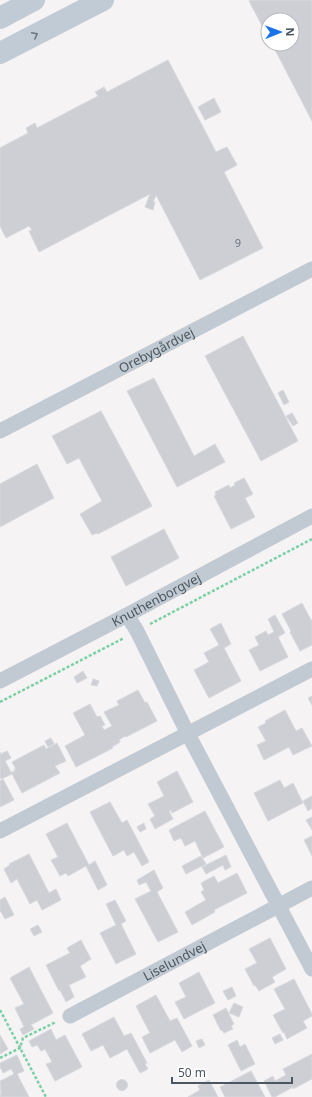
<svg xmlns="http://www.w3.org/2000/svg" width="312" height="1097" viewBox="0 0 312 1097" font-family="'Noto Sans',sans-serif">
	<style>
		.building { fill: #cdcfd5; stroke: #d7d9de }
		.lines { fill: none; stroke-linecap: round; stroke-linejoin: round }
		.path { stroke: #7ad0a6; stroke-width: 2.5; stroke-dasharray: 3 2; stroke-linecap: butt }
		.minor { stroke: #c1cad2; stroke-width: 15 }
		.secondary { stroke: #c1cbd6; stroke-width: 22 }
		.oneway { stroke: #6e7984 }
		.labels { text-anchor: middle; stroke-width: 3; stroke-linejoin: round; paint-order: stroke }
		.number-label { font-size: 11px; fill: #6b747e }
		.street-label { font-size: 13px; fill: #4a5661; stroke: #fff }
	</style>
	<rect width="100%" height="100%" fill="#f5f3f3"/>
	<path class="building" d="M252,0H312V121L272,44H292V20H268V37L249,1Z
		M168,60L216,152L227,147L237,165L224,172L263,248L200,280L156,195L153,202H155L153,210L145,207L150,194L39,252L29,231L32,230L29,226L6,238L0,226V148L28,133L26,128L35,123L37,128L98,96L95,92L104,87L107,92Z
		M214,98L221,112L205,120L198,107Z
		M243,336L298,441L261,461L205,356Z
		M154,378L194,456L215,444L225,462L177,487L127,391Z
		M283,390L289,402L284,405L278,393Z
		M101,411L152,506L98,534L97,533L92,535L80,514L102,501L79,458L67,464L52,436Z
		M292,413L298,423L293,426L286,416Z
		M37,464L54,498L0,527V484Z
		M244,478L253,494L245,498L255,517L231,529L214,496L216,495L215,492L229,485L230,488L235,485L234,483Z
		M164,529L179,558L126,586L111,557Z
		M302,603L311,620H312V645L300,651L290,632L291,631L282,614Z
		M275,615L285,633L278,637L288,657L260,671L249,650L259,645L255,637L266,631L268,635L274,632L268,619Z
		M221,623L231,644L224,648L241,681L209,698L194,670L209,662L204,653L219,645L210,629Z
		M83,671L87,678L77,683L74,677Z
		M93,679L99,681L97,686L91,685Z
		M138,690L145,703L147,702L157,721L126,737L125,736L119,740L120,742L112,747L113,748L76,767L65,746L85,735L73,713L90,704L97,717L100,716L105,725L102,726L104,730L112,726L104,712L119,705L117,701Z
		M312,696V705L308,698Z
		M285,710L296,731L302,728L312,746L293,755L289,747L264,760L257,745L266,741L258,727L266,723L265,721Z
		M51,738L54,744L48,747L45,741Z
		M57,743L66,761L55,766L60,773L22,793L11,772L15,771L14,769H16L12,762L44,745L46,749Z
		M7,751L11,758L5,761L12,774L1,779L0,777V752L1,754Z
		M177,771L193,802L172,813L171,810L169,811L173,819L155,829L150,819L155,816L148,804L164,796L157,782Z
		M3,779L14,800L0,807V781Z
		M280,780L284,788L293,783L303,803L268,821L254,793Z
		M312,796V808L308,811L303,801Z
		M110,802L122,823L127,820L149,862L142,866L134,852L127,856L124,850L113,856L90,812Z
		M205,811L224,847L203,858L195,841L185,846L181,838L174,841L169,830Z
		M312,817V830L306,820Z
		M67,823L89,865L95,861L107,885L98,890L86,866L68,876L66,873L60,876L51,860L58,857L46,834Z
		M144,823L146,829L140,832L137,827Z
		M312,836V856L304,840Z
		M29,854L49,893L56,889L61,900L42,910L37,900L30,904L17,879L11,883L4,869L10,865L9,864Z
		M226,855L231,867L225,870L223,865L206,874L202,867Z
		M201,856L206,864L186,874L182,866Z
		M154,870L163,888L157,892L178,932L158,942L135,899L151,891L146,882L139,885L137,880Z
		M237,873L247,893L214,910L215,912L192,925L185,912L206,900L201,892L204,890L201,883L214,876L218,883Z
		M5,897L14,915L5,919L1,912H0V900Z
		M115,900L126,921L121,924L136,954L116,964L100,933L116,925L106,904Z
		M38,925L42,932L34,936L30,929Z
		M270,938L286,969L272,977L275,982L259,991L255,985L254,986L245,969L257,963L249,949Z
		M81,940L91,959L80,966L86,977L69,985L74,997L66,1002L60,990L59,991L46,965L70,953L67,948Z
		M29,967L53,1013L31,1025L34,1029L23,1035L20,1029L24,1027L15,1008L24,1004L10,978Z
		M199,972L215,1003L184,1019L175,1002L186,997L179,983Z
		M294,979L312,1014V1016L303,1021L307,1028L287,1039L284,1032L283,1033L273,1015L285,1009L274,989Z
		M232,987L236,996L228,1000L223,991Z
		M156,995L170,1021L177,1018L192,1046L182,1052L175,1040L150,1053L142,1037L150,1033L136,1006Z
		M234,1003L243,1007L239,1017L229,1013Z
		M226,1008L234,1024L231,1026L233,1029L224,1033L222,1030L221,1031L213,1015Z
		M114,1017L124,1036L131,1033L147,1063L145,1064L148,1069L140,1073L127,1049L110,1058L103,1045L91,1051L82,1034Z
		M51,1029L56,1040L65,1035L82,1067L55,1081L46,1064L52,1062L45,1049L41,1051L37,1045L32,1047L29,1041Z
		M280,1034L283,1040L275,1044L272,1038Z
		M0,1035L8,1049L0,1054Z
		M202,1039L205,1045L199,1048L196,1041Z
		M237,1040L240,1047L245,1044L255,1064L241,1071L228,1045Z
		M312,1054V1079L293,1089V1087L275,1097H272L264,1081L273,1076L275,1081L286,1075L283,1069Z
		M17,1055L24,1071L17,1074L29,1097H0L1,1093L0,1081L14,1074L11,1069L3,1073L0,1067V1063Z
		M251,1071L265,1097H225L220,1087Z
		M116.5 1085a5.5 5.5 0 1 1 11 0a5.5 5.5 0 1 1-11 0Z
		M209,1080L218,1097H188L200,1090L198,1086Z"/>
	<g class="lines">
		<path class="path" d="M150,624L312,539
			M0,702L124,638
			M0,1010L46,1097
			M0,1058L20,1048L23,1038L56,1022"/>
		<g class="minor">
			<path id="s1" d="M0,431L312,269"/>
			<path d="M127,615L137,631L188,734L312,969"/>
			<path id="s2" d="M0,681L127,615L312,516"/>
			<path d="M0,831L312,669"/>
			<path id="s3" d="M70,1016L312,888"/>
		</g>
		<path class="secondary" d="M0,18L34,0
			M0,53L103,0"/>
	</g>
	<defs><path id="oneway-chevron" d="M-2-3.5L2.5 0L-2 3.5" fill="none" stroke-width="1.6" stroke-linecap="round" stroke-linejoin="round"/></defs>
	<use class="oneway" href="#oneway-chevron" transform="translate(35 35) rotate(-27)"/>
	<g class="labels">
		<g class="number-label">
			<text x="238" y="247">9</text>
		</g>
		<g class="street-label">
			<text dy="5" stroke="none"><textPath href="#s1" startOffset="176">Orebygårdvej</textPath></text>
			<text dy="5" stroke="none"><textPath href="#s2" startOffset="176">Knuthenborgvej</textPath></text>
			<text dy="5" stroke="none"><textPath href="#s3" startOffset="118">Liselundvej</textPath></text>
		</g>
	</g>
	<g transform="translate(280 32) rotate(89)"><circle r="19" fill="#ffffff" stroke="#b7bbc0"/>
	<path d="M0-3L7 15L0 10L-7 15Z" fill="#1a73e8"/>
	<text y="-6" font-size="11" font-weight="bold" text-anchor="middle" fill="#4a5661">N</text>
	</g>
	<path d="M172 1077v6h120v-6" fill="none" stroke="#4a5661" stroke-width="2"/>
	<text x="178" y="1077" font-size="12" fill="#4a5661" stroke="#ffffff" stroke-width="3" paint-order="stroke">50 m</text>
</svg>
